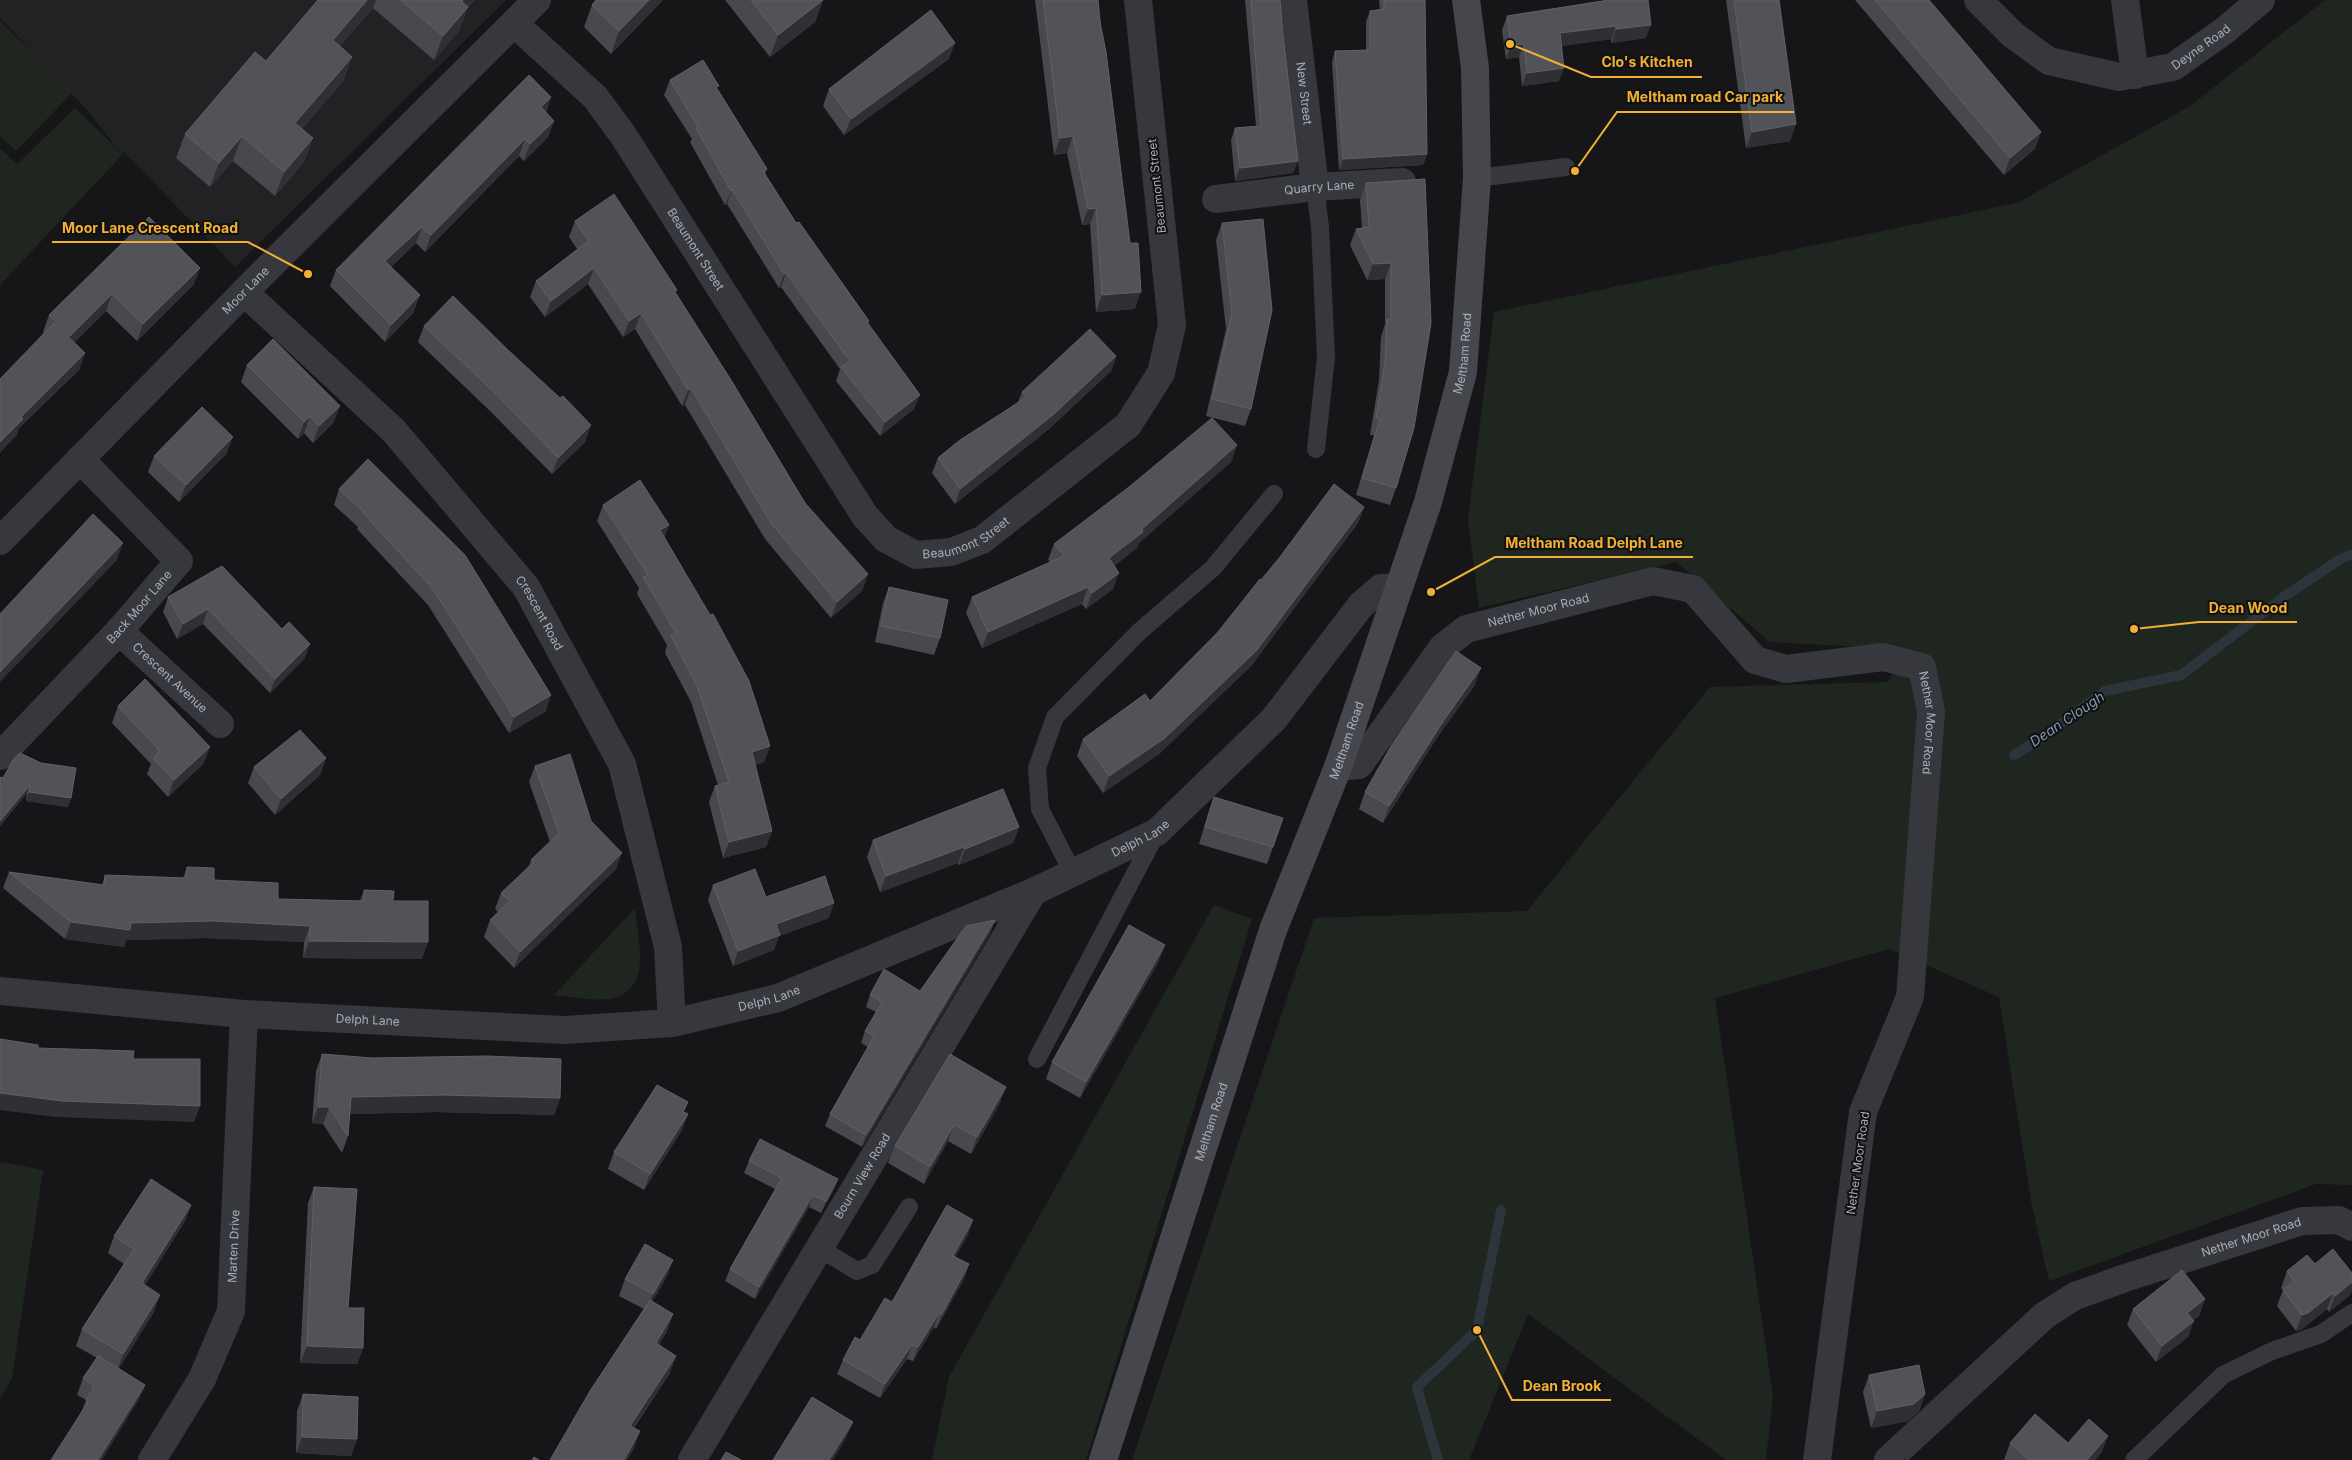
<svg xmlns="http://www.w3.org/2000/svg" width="2352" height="1460" viewBox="0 0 2352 1460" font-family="Inter,sans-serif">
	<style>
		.built { fill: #222225 }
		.green { fill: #1e261f }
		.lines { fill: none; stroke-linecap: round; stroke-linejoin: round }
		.stream { stroke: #2c353c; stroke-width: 10 }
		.service { stroke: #37383d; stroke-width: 18 }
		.minor { stroke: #37383d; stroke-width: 28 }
		.secondary { stroke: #45474d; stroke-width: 28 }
		.wall { fill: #47494d }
		.shaded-wall { fill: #2f3033 }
		.building { fill: #525359; stroke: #5f6168 }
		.labels { text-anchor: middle; stroke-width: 4; stroke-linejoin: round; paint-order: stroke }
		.street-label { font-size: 12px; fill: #a8adb8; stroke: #111113 }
		.water-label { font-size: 14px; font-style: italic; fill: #7f9bb3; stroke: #111113 }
		.leader { fill: none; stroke: #f2b134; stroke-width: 2 }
		.callout-dot { fill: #f2b134; stroke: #111113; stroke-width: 2 }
		.callout-label { font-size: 14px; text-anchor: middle; font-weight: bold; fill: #f2b134; stroke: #111113; stroke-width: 4; stroke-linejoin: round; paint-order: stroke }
	</style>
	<rect width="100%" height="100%" fill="#161618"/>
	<path class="built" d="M0,0H506L235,267L130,158L116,147L88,111L0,18Z"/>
	<path class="green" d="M2325,0H2352V1185L2316,1184L2049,1281L2031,1201L1999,997L1889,949L1715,998L1773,1396L1766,1460H1726L1528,1314L1469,1460H1132L1314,918L1527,911L1710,687L1888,682L1905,649L1770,642L1676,562L1479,608L1468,519L1494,312L2017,203L2190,106Z
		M0,21L73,92L16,151L0,136Z
		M75,108L123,154L0,285V148L17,164Z
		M1214,905L1252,919L1086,1460H932L949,1377Z
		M635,908C638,941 654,992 608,999C591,1001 570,996 554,995Z
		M0,1162L43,1170L12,1379L0,1399Z"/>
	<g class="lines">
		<path class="stream" d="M2014,755L2040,739L2105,691L2181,675L2285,596L2339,560L2352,554
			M1438,1460L1417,1387L1477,1330L1501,1210"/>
		<path class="service" d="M1477,178L1566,167
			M1315,187L1320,227L1326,357L1316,449
			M1073,873L1040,809L1037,768L1055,717L1140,631L1213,568L1274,494
			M1037,1059L1157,832
			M819,1248L857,1271L872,1265L909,1207
			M2134,1460L2223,1375L2272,1351L2321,1334L2352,1313"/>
		<g class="minor">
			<path id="s1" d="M1293,0L1315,187"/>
			<path id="s2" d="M1978,0L2013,35L2049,61L2119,77L2173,67L2224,31L2261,0"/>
			<path d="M2125,0L2135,75"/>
			<path id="s3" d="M515,24L595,97L623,135L865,516L886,539L916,555L951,552L982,540L1128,425L1161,373L1172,325L1138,0"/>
			<path id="s4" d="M1216,199L1315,187L1402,182"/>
			<path id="s5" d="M244,292L394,431L526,587L622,764L668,947L672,1023"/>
			<path id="s6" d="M0,541L257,279L537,0"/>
			<path id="s7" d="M119,631L220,724"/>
			<path id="s8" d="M0,756L119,631L179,561L80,459"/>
			<path id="s9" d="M1338,767L1359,765L1442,648L1466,629L1653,581L1693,589L1755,660L1786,669L1883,657L1922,667L1931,712L1910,997L1863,1112L1817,1460"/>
			<path id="s10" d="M0,991L244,1014L565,1030L672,1023L778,998L1033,892L1157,832L1274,719L1361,605L1381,588H1399"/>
			<path id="s11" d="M152,1460L202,1379L231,1311L244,1014"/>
			<path id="s12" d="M692,1460L1033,892"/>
			<path id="s13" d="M1888,1460L2045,1315L2075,1296L2125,1278L2302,1221L2339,1220L2352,1227"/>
		</g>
		<path class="secondary" id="s14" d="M1103,1460L1273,930L1338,767L1428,502L1463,372L1477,178L1475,68L1466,0"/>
	</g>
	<path class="wall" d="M318,0H475L467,9L459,31L434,60L373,8L340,46L352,57L343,81L302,129L313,138L304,162L275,196L233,161L210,187L176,158L185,134L266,61Z
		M596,0H663L611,54L584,27L592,5Z
		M725,0H823L815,22L770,57Z
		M1035,0H1098L1135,309L1096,312L1090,224L1082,225L1067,153L1054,155Z
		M1245,0H1280L1283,36L1298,161L1293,173L1235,181L1231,140L1235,128L1256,126Z
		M1379,0H1425L1427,154L1423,165L1339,170L1332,62L1335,51L1366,50V22L1370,11L1380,10Z
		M1609,0L1646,38L1611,43V39L1561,46L1559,81L1522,86L1519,57L1506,59L1502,30L1507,16Z
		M1726,0H1779L1796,124L1790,141L1746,148Z
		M1855,0H1929L2041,132L2035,149L2004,175Z
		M949,59L844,135L823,106L829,89Z
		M670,80L718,90L767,169L765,174L796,223L869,321L868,324L914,409L880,436L836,381L840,369L781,287L779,288L727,204L725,205L690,142L692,139L664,95Z
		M551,97L546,112L554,121L548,137L524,161L519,156L425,252L416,243L391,267L414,312L385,342L330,286L336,270Z
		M1425,179L1396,488L1390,505L1356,495L1374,435H1370L1379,380L1381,337L1385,324V279L1367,280L1350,245L1356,229L1362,228L1360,200L1366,183Z
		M149,217L194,284L137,341L106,311L74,342L85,353L79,370L19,428L17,435L44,333L43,332L49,315Z
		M575,221L676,294L805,503L868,574L862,591L831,618L765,539L685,405L682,406L635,329L623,337L588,284L545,317L530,297L536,281L577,249L569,237Z
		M1222,223L1251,409L1245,426L1206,416L1226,329L1216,240Z
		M424,326L560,398L591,425L585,442L552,474L489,410L418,342Z
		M1116,356L1111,371L1049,429L955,504L932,473L938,458L1018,402L1022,392Z
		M247,365L334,422L313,443L304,433L298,439L241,382Z
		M1237,445L1231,462L1139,543L1137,548L1114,566L1113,589L1086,609L1082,604L982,648L966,613L972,597L1050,562L1048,560L1054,544Z
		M227,453L179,502L148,472L154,456Z
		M368,459L546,711L509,733L428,605L357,529L358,527L334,505L339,489Z
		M603,505L669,525L664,537L770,746L764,762L755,765L772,831L766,847L723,858L709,802L715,786L718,785L691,702L665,653L667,645L637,594L639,588L597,521Z
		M1364,507L1358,523L1251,666L1159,754L1103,793L1077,756L1083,739L1150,701L1218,632L1261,580Z
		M222,566L305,658L270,693L203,624L177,639L163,612L168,597Z
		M889,587L940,638L934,655L875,642L883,603Z
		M1475,685L1438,736L1383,823L1359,809L1365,792Z
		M118,706L204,763L168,797L147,774L151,764L112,723Z
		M326,758L320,775L275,815L248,783L254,767Z
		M535,766L591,821L616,869L514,968L484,937L490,920L498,912L495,909L501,893L529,866L531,860L550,842L529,782Z
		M0,777L71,798L68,807L26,801L27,793L0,826Z
		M1214,797L1273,847L1267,864L1199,844L1208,814Z
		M1019,827L1013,843L959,865L958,863L880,892L867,857L873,840Z
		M187,867L214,880L278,899L360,901L364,890L393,901L422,959L303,958L304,942L206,938L126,940L124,947L65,939L3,888L9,872L102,885L105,875L183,878Z
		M713,885L766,897L829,918L779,936L774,950L733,966L708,900Z
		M991,932L862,1147L825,1126L830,1114L868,1047L861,1043L865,1031L876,1012L866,1007L870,995L920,991Z
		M1159,961L1080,1098L1046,1079L1052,1062Z
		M322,1054L560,1098L554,1115L436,1112L350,1114L348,1136L342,1153L323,1124L312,1123L316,1071Z
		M1000,1103L971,1154L948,1141L924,1184L888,1163L895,1146Z
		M685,1112L688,1114L682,1130L644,1190L608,1169L614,1152Z
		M749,1161L838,1179L833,1191L821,1213L809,1207L755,1299L725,1281L730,1269L775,1189L744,1173Z
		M314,1187L348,1308L363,1348L357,1364L300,1363L308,1203Z
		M191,1205L185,1221L145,1285L154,1312L119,1368L145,1385L138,1401L81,1413L86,1400L77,1395L83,1378L97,1358L76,1346L82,1329L124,1264L108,1253L114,1236Z
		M968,1235L955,1257L969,1264L964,1279L936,1329L934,1327L913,1361L907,1359L880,1398L837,1374L843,1360L892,1302Z
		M673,1260L667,1276L652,1302L673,1314L667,1331L659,1345L670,1373L634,1428V1448L627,1460H550L644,1309L619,1296L625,1279Z
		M2315,1264L2350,1295L2329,1312L2327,1309L2302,1329L2296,1331L2277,1306L2283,1290L2281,1288L2287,1271Z
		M2205,1299L2199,1316L2193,1320L2188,1337L2156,1362L2127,1325L2133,1309Z
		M1869,1375L1925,1394L1919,1411L1908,1421L1871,1428L1863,1392Z
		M303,1394L357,1439L351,1456L296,1453L297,1411Z
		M2010,1443H2068L2102,1452L2095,1460H2004Z"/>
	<path class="shaded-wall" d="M367,0H376L373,8L324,64L333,40Z
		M463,0H475L467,9L459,31L434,60L443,36Z
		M649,0H663L611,54L619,31Z
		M823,0L815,22L770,57L778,35Z
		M1651,25L1646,38L1611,43L1616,29Z
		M1616,26L1611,39L1555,47L1560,33Z
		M955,43L949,59L844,135L851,119Z
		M1524,44L1519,57L1506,59L1511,45Z
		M352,57L343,81L286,148L295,123Z
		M1564,68L1559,81L1522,86L1527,73Z
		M551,97L545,113L541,107Z
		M554,121L548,137L524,161L530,144Z
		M1796,124L1790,141L1746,148L1752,132Z
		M2041,132L2035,149L2004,175L2010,158Z
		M242,136L233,161L210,187L219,163Z
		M1073,136L1067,153L1054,155L1060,138Z
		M313,138L304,162L275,196L284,172Z
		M525,139L519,156L425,252L431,235Z
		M1427,154L1423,165L1339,170L1343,159Z
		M1298,161L1293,173L1235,181L1240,168Z
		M732,189L727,204L725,205L731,191Z
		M1096,208L1090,224L1082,225L1088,209Z
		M422,227L416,243L379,278L385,261Z
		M1391,263L1385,279L1367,280L1373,264Z
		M200,268L194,284L137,341L143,324Z
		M594,268L588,284L545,317L551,301Z
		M786,273L781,287L779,288L784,274Z
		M1141,292L1135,309L1096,312L1102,295Z
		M112,294L106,311L64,353L70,336Z
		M420,295L414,312L385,342L391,325Z
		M641,313L635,329L623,337L629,321Z
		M85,353L79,370L19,428L17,435L0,453V442L21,417Z
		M1116,356L1111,371L1049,429L955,504L960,489Z
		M691,388L685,405L682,406L688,390Z
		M920,395L914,409L880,436L885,422Z
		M340,406L334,422L313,443L319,426Z
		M310,416L304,433L298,439L304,422Z
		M591,425L585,442L552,474L558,458Z
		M233,437L227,453L179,502L186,485Z
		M1237,445L1231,462L1139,543L1137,548L1103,575L1109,558Z
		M1364,507L1358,523L1251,666L1159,754L1103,793L1109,776Z
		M669,525L663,541L660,530Z
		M123,543L117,560L0,682V672Z
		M1119,573L1113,589L1086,609L1092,593Z
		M868,574L862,591L831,618L837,602Z
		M1088,587L1082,604L982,648L988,632Z
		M208,609L203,624L177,639L183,624Z
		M310,644L305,658L270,693L275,679Z
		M1481,668L1475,685L1438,736L1383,823L1389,806L1444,720Z
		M551,695L546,711L509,733L514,717Z
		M770,746L764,762L746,768L752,752Z
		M210,747L204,763L168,797L174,780Z
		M326,758L320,775L275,815L281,799Z
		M30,785L27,793L0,826V821Z
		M29,792L71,798L68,807L26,801Z
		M1019,827L1013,843L959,865L965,849Z
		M772,831L766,847L723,858L729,842Z
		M964,847L958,863L880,892L886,876Z
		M622,853L616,869L514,968L520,952Z
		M834,903L829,918L779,936L774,950L733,966L738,951L776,924Z
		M995,920L991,932L862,1147L866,1135Z
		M212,921L310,926L304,942L206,938L126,940L124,947L65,939L71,922Z
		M309,941L428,942L422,959L303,958Z
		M1165,945L1159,961L1080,1098L1086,1082Z
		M1006,1087L1000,1103L971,1154L977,1137Z
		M0,1093L200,1106L194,1122L56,1117L0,1110Z
		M442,1095L560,1098L554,1115L436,1112L345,1114L351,1097Z
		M318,1107H329L323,1124L312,1123Z
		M688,1114L682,1130L644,1190L650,1174Z
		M954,1125L948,1141L924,1184L930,1167Z
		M838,1179L833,1191L821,1213L826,1201Z
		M813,1195L809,1207L755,1299L759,1287Z
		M191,1205L185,1221L136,1300L142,1283Z
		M973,1220L968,1235L948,1270L953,1256Z
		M673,1260L667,1276L647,1311L653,1294Z
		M969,1264L964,1279L936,1329L942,1314Z
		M2352,1282V1291L2350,1295L2329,1312L2335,1296Z
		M2333,1293L2327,1309L2302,1329L2296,1331L2302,1315Z
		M160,1295L154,1312L117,1371L123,1354Z
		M2205,1299L2199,1316L2181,1329L2187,1313Z
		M939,1313L934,1327L913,1361L918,1347Z
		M673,1314L667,1331L650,1360L656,1343Z
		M2194,1321L2188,1337L2156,1362L2162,1346Z
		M912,1345L907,1359L880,1398L885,1384Z
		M307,1346L363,1348L357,1364L300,1363Z
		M676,1356L670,1373L624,1442L630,1426Z
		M145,1385L138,1401L102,1460H98Z
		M1925,1394L1919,1411L1908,1421L1871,1428L1877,1411Z
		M853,1422L846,1438L833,1460H829Z
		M640,1431L634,1448L627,1460H624Z
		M2108,1436L2102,1452L2095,1460H2087Z
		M302,1437L357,1439L351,1456L296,1453Z"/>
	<path class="building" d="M318,0H367L333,40L352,57L295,123L313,138L284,172L242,136L219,163L185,134L255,52L266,61Z
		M401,0H463L461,1L468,7L443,36Z
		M596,0H649L619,31L592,5Z
		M751,0H823L778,35Z
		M1043,0H1098L1100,22L1106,52L1130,243H1138L1141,292L1102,295L1096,208L1088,209L1073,136L1060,138Z
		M1251,0H1280L1283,36L1298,161L1240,168L1235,128L1261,126Z
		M1384,0H1425L1427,154L1343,159L1335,51L1370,50V11L1384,9Z
		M1609,0H1648L1651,25L1616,29V26L1560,33L1564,68L1527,73L1524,44L1511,45L1507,16Z
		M1734,0H1779L1796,124L1752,132Z
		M1875,0H1929L2041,132L2010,158Z
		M931,10L955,43L851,119L829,89Z
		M703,60L719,86L716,87L767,169L763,171L796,223L799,222L869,321L867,322L920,395L885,422L841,367L850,361L786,273L784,274L732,189L731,191L696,128L698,127L670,80Z
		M529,75L551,97L541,107L554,121L530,144L525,139L431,235L422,227L385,261L420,295L391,325L336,270Z
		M1425,179L1431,323L1414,428L1396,488L1362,478L1380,419L1376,418L1385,363L1387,320L1391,319V263L1373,264L1356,229L1369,227L1366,183Z
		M614,194L677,290L675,292L731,380L805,503L868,574L837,602L771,523L691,388L688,390L641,313L629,321L594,268L551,301L536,281L589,241L575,221Z
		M149,217L200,268L143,324L112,294L70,336L49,315Z
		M1263,219L1272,310L1251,409L1212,399L1232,313L1222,223Z
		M453,296L508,350L560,398L563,396L591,425L558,458L495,393L424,326Z
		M54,323L85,353L21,417L23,419L0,442V379Z
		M1090,329L1116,356L1054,414L960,489L938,458L960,440L1027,397L1022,392Z
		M273,339L340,406L319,426L310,416L304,422L247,365Z
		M202,407L233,437L186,485L154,456Z
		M1212,418L1237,445L1142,529L1143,532L1109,558L1119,573L1092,593L1088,587L988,632L972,597L1064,556L1054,544L1129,487Z
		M368,459L465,555L551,695L514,717L433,589L363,513L364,512L339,489Z
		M640,480L669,525L660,530L710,615L713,614L749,681L770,746L752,752L772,831L729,842L715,786L729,782L697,686L671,636L676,633L643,577L648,575L603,505Z
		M1334,484L1364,507L1257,650L1165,738L1109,776L1083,739L1145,694L1150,701L1218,632L1260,579L1261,580L1280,557Z
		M93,514L123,543L0,672V614Z
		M222,566L282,629L289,622L310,644L275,679L208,609L183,624L168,597Z
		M889,587L948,600L940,638L881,626Z
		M1456,651L1481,668L1444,720L1389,806L1365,792L1391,746Z
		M145,679L210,747L174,780L153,758L160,751L118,706Z
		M300,730L326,758L281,799L254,767Z
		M20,753L41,763L76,768L71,798L29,792L30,785L0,821V777L3,778L13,760Z
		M570,754L591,821L622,853L520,952L490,920L510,901L501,893L534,862L531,860L559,833L535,766Z
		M1003,789L1019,827L965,849L964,847L886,876L873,840Z
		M1214,797L1283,818L1273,847L1205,827Z
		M187,867L214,868V880L278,883V899L364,901V890L394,891L393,901H428V942L309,941L310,926L212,921L131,923L130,930L71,922L9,872L104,885L105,875L186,878Z
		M755,869L766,897L825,876L834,903L776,924L780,935L738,951L713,885Z
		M995,920L866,1135L830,1114L874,1036L865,1031L882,1002L870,995L884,969L920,991L966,926Z
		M1129,925L1165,945L1086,1082L1052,1062Z
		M0,1039L38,1045V1048L134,1051L133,1059H200V1106L62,1101L0,1093Z
		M322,1054L372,1058L487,1056L561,1059L560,1098L442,1095L351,1097L348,1136L329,1107H318Z
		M950,1054L1006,1087L977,1137L954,1125L930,1167L895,1146Z
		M657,1085L688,1102L683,1112L688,1114L650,1174L614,1152Z
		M760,1139L838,1179L826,1201L813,1195L759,1287L730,1269L782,1178L749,1161Z
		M151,1179L191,1205L142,1283L160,1295L123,1354L82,1329L134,1249L114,1236Z
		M314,1187L357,1189L348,1308H364L363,1348L307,1346Z
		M947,1205L973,1220L953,1256L969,1264L942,1314L939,1313L918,1347L912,1345L885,1384L843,1360L855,1337L860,1340L885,1298L892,1302Z
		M645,1244L673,1260L653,1294L625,1279Z
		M2333,1249L2352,1273V1282L2335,1296L2333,1293L2308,1313L2302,1315L2283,1290L2294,1281L2287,1271L2307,1255L2315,1264Z
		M2182,1270L2205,1299L2187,1313L2194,1321L2162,1346L2133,1309Z
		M650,1300L673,1314L656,1343L676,1356L630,1426L640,1431L624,1460H550L590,1391Z
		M98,1356L145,1385L98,1460H51L88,1402L86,1400L94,1386L83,1378Z
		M1919,1365L1925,1394L1914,1404L1877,1411L1869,1375Z
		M303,1394L358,1397L357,1439L302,1437Z
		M812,1397L853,1422L829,1460H773Z
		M2035,1414L2068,1443L2089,1419L2108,1436L2087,1460H2029L2010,1443Z
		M726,1452L741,1460H721Z
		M534,1457L539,1460H532Z"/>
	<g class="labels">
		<g class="street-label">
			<text dy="4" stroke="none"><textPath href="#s2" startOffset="255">Deyne Road</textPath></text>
			<text dy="4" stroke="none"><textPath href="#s1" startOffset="94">New Street</textPath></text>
			<text transform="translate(1157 186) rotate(-96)" y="4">Beaumont Street</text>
			<text dy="4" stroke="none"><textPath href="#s4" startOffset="104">Quarry Lane</textPath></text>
			<text dy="4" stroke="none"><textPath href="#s3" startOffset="291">Beaumont Street</textPath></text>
			<text dy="4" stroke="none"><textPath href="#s6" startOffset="351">Moor Lane</textPath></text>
			<text dy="4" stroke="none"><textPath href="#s14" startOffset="1165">Meltham Road</textPath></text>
			<text dy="4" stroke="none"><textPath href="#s3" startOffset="726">Beaumont Street</textPath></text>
			<text dy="4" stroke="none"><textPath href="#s8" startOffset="204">Back Moor Lane</textPath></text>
			<text dy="4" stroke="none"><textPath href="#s9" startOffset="270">Nether Moor Road</textPath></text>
			<text dy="4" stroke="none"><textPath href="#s5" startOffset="438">Crescent Road</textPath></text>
			<text dy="4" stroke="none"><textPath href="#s7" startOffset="69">Crescent Avenue</textPath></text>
			<text dy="4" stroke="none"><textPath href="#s9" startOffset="750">Nether Moor Road</textPath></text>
			<text dy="4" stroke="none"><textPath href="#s14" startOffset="760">Meltham Road</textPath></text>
			<text dy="4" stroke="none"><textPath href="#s10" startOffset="1179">Delph Lane</textPath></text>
			<text dy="4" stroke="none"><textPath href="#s10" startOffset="774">Delph Lane</textPath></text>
			<text dy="4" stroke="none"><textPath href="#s10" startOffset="369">Delph Lane</textPath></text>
			<text dy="4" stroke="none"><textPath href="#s14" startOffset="355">Meltham Road</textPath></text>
			<text transform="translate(1858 1163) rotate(-82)" y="4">Nether Moor Road</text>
			<text dy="4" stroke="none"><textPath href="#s12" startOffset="331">Bourn View Road</textPath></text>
			<text dy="4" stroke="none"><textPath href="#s13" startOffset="435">Nether Moor Road</textPath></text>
			<text dy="4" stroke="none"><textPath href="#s11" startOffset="234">Marten Drive</textPath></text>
		</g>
		<g class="water-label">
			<text transform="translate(2067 719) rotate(-34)" y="5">Dean Clough</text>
		</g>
	</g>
	<path class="leader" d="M1510 44L1591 77H1702M1575 171L1617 112H1794M308 274L248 242H52M1431 592L1495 557H1693M2134 629L2199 622H2297M1477 1330L1512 1400H1611"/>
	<g class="callout-dot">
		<circle cx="1510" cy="44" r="5"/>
		<circle cx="1575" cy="171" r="5"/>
		<circle cx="308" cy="274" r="5"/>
		<circle cx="1431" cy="592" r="5"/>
		<circle cx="2134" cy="629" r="5"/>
		<circle cx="1477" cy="1330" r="5"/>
	</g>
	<g class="callout-label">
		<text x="1647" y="67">Clo's Kitchen</text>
		<text x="1705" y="102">Meltham road Car park</text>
		<text x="150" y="233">Moor Lane Crescent Road</text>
		<text x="1594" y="548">Meltham Road Delph Lane</text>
		<text x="2248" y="613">Dean Wood</text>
		<text x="1562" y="1391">Dean Brook</text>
	</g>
</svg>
